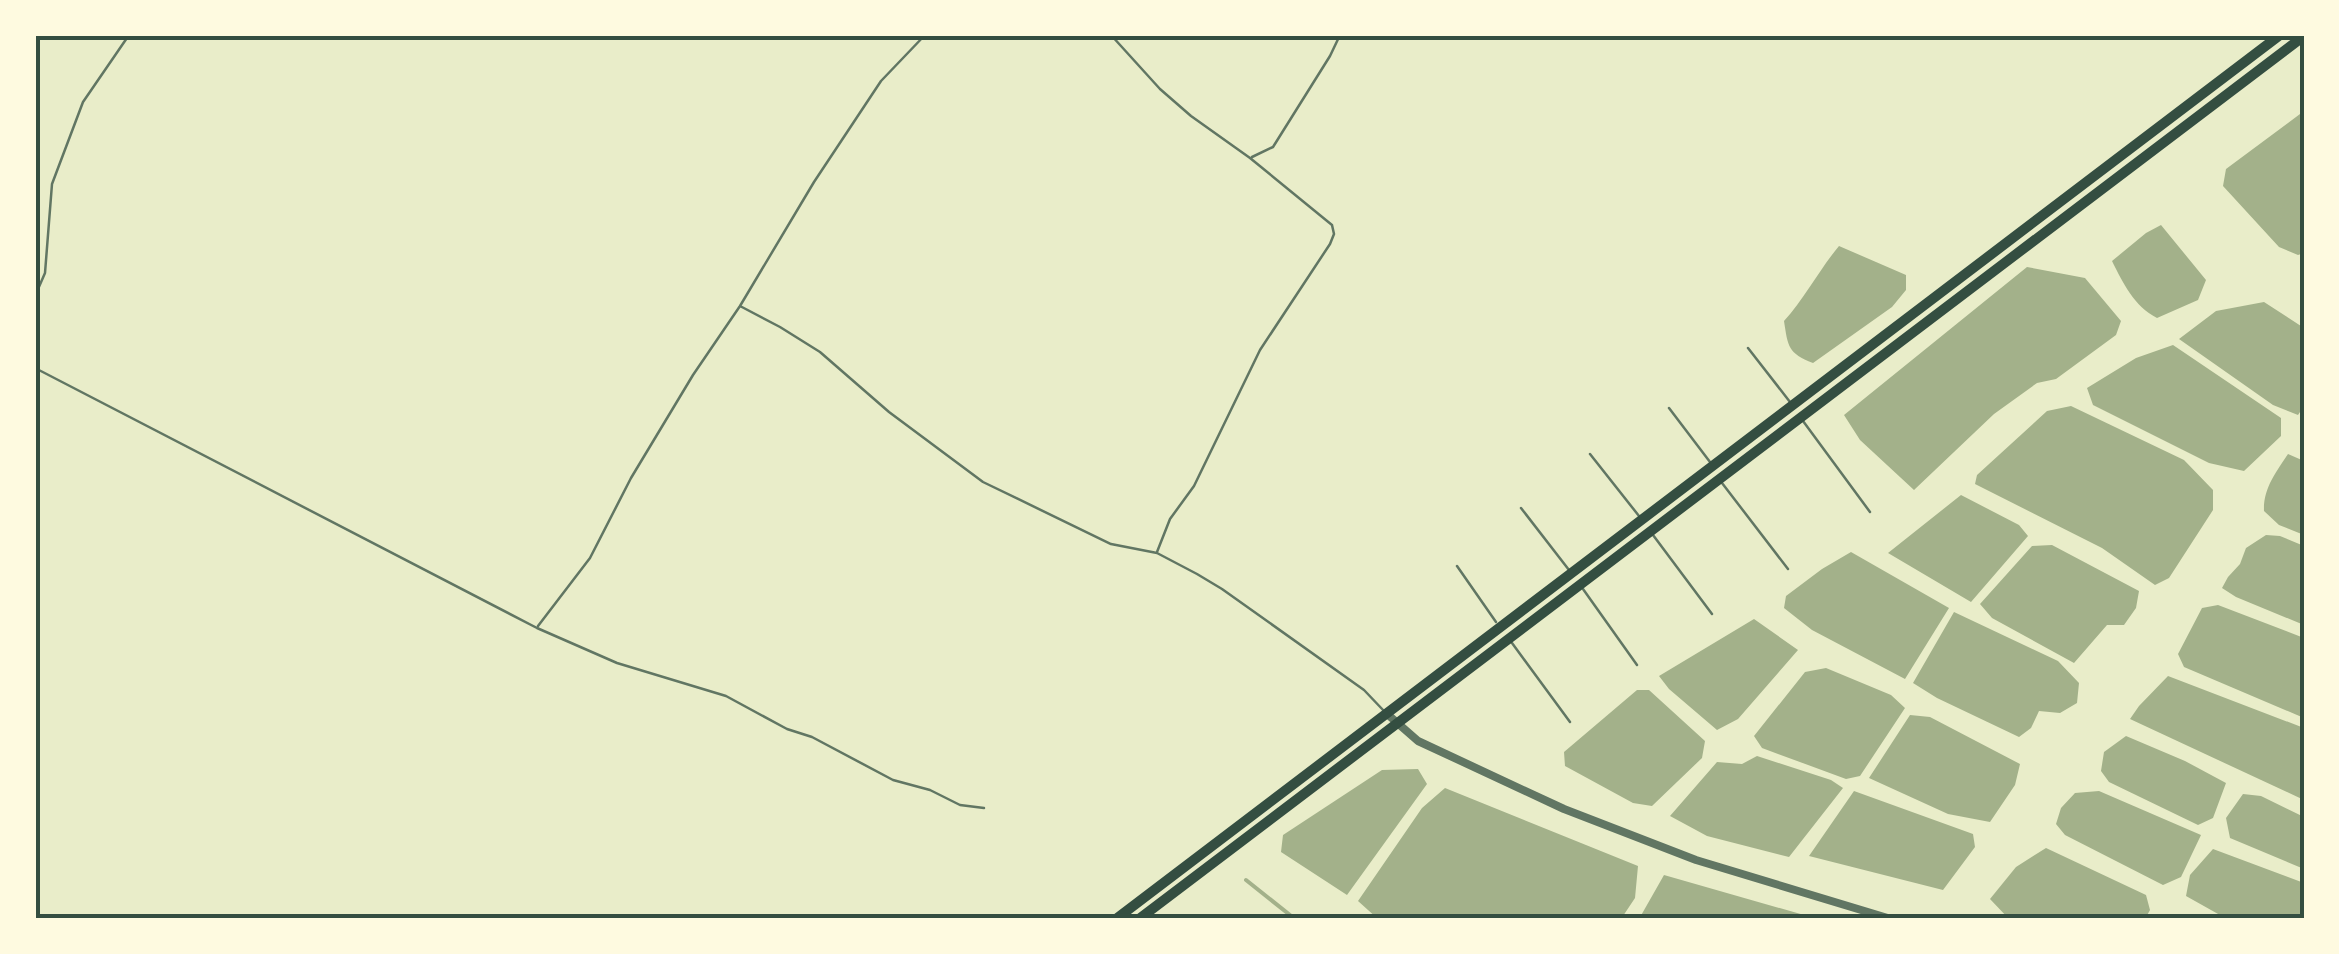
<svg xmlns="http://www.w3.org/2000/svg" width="2339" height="954" viewBox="0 0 2339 954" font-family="'PT Sans',sans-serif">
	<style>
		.water { fill: #a3b18a }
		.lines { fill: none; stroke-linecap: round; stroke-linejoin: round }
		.stream { stroke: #a3b18a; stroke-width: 4 }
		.service { stroke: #617663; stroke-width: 2.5 }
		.tertiary { stroke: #617663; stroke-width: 8 }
		.primary { stroke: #344e41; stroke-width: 10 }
		.neatline { fill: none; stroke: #344e41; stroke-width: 4 }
	</style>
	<rect width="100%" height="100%" fill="#e9edc9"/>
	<path class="water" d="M2304,111V253L2298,255L2279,247L2223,186L2226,169Z
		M2161,225L2206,280L2198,300L2157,318C2134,306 2123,283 2112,261L2146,233Z
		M1839,246L1906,275V290L1892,307L1813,363C1788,353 1788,347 1784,321C1805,298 1819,270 1839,246Z
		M2027,267L2085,278L2121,321L2116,335L2056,379L2037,383L1994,414L1914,490L1860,440L1844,415Z
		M2264,302L2304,328V406L2298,415L2273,405L2179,339L2216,311Z
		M2173,345L2281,418V436L2244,471L2209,463L2093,405L2087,388L2136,358Z
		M2071,406L2184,460L2213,490V510L2169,578L2155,585L2102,548L1975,484L1977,475L2047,411Z
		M2288,454L2304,461V535L2279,525L2264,511C2263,489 2276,472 2288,454Z
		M1961,495L2019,525L2028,536L1971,602L1888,553Z
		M2266,535L2280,536L2304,546V625L2236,597L2222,588L2228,577L2240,564L2246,548Z
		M2052,545L2139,591L2136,608L2124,625H2107L2074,663L1992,618L1980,604L2032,546Z
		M1851,552L1949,608L1905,679L1812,630L1784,608L1786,596L1822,569Z
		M2218,605L2304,638V718L2184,667L2178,654L2202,608Z
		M1954,612L2058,661L2079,683L2077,703L2060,713L2039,711L2031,728L2019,737L1937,698L1913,683Z
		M1754,619L1798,650L1738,719L1717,730L1669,689L1659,676Z
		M1826,668L1891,695L1905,708L1860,776L1846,779L1762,748L1754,736L1805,672Z
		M2168,676L2304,728V800L2130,719L2139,706Z
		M1637,690H1649L1705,741L1702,758L1652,806L1633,803L1565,766L1564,752Z
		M1910,715L1930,717L2020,764L2015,785L1990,822L1948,814L1869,778Z
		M2126,736L2185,761L2226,783L2213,818L2198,825L2109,782L2101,771L2104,752Z
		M1757,756L1831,780L1843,788L1789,857L1707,836L1670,816L1717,762L1742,764Z
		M1418,769L1427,784L1347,895L1281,852L1283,835L1382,770Z
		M1445,788L1638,866L1635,898L1621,919H1378L1358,901L1422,808Z
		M1854,791L1973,834L1975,847L1943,890L1809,856Z
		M2099,791L2201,835L2181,877L2163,885L2065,835L2056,824L2061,808L2075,793Z
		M2243,794L2261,796L2304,817V869L2230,838L2226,818Z
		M2046,848L2146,895L2150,910L2145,919H2009L1990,899L2016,867Z
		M2213,849L2304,883V919H2227L2186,896L2190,875Z
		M1664,875L1818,919H1639Z"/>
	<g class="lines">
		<path class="stream" d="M1246,880L1295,919"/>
		<path class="service" d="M1111,35L1160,89L1191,116L1250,158L1332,225L1334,234L1330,244L1260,350L1194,486L1170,519L1157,552
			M1252,157L1273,147L1330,56L1340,35
			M35,296L45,273L52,184L83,102L129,35
			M740,306L780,327L820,352L889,412L983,482L1111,544L1157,553L1197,574L1222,589L1364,690L1384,711
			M1748,348L1790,402
			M35,368L537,628L617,663L726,696L787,729L812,737L893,780L930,790L960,805L984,808
			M1669,408L1710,462
			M1803,421L1870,512
			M1590,454L1639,516
			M1722,483L1788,569
			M1521,508L1569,570
			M1653,535L1712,614
			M1457,566L1496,622
			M1583,589L1637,665
			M538,626L590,558L631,478L693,375L740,306L814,182L881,81L925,35
			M1512,643L1570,722"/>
		<path class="tertiary" d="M1386,713L1418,741L1564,809L1696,860L1891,919"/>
		<path class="primary" d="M1116,919L2280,35
			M1139,919L2304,36"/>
	</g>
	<rect width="2339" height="954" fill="none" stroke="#fefae0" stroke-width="75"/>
	<rect x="38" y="38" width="2264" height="878" class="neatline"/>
</svg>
